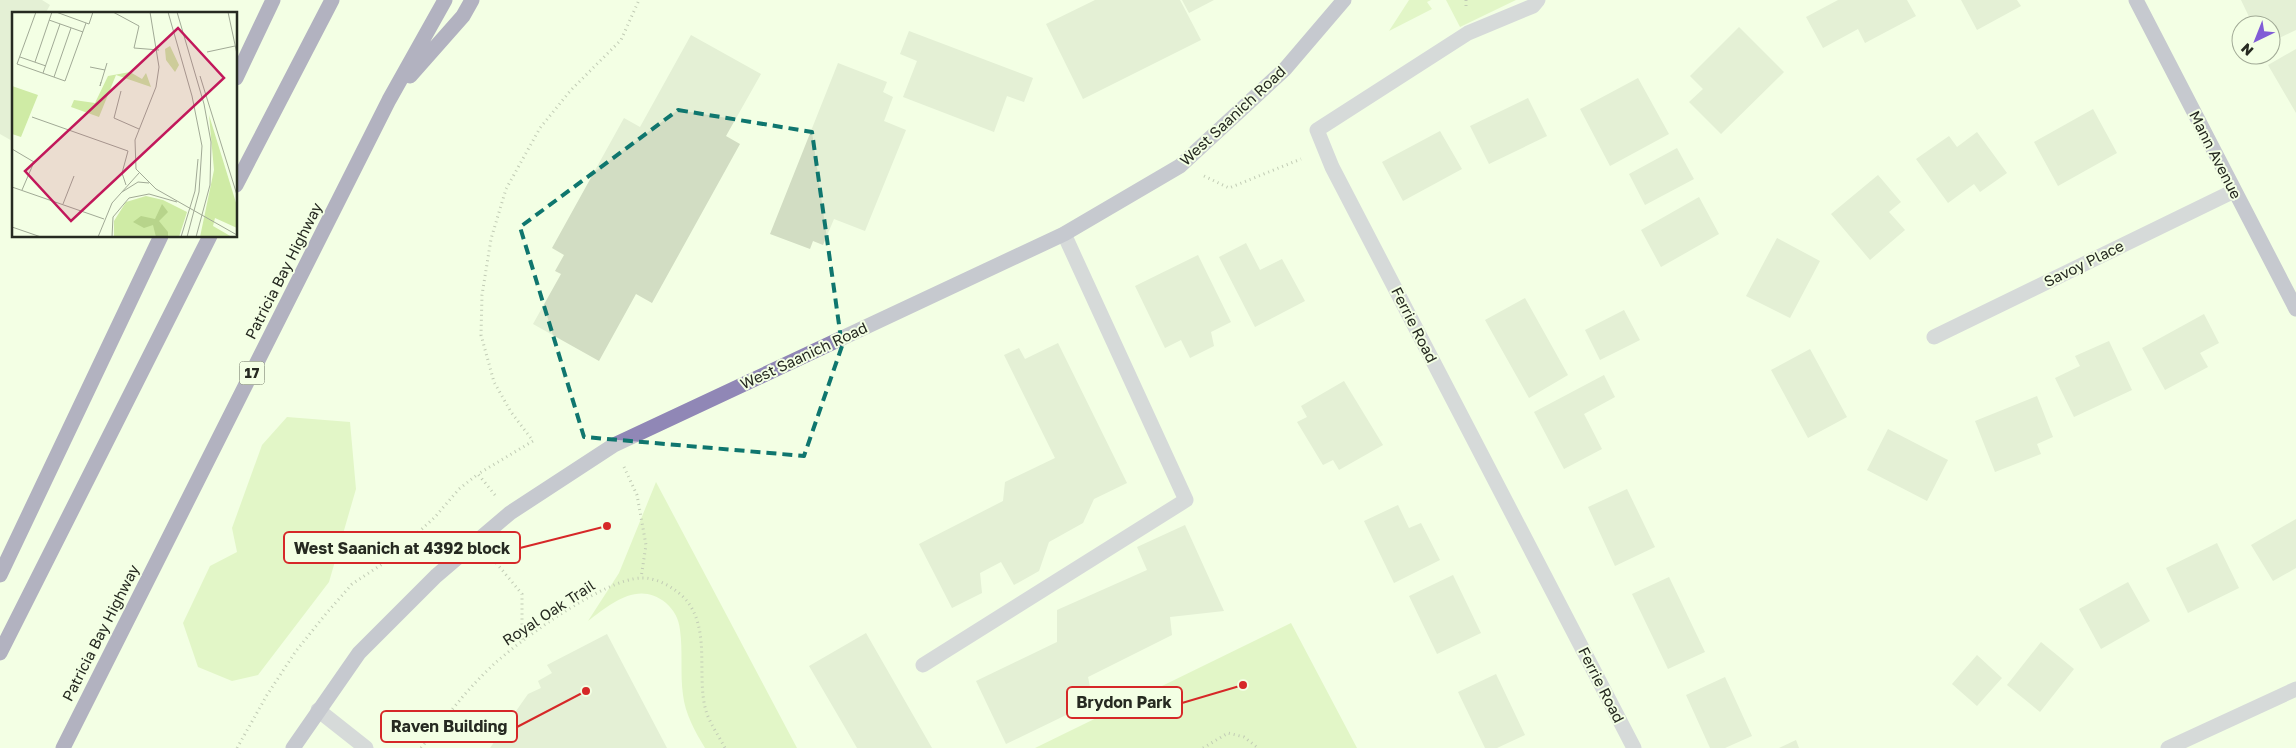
<svg xmlns="http://www.w3.org/2000/svg" width="2296" height="748" viewBox="0 0 2296 748" font-family="'Golos Text',sans-serif">
	<style>
		.green { fill: #cfeba5 }
		.building { fill: #d2ddc3 }
		.lines { fill: none; stroke-linecap: round; stroke-linejoin: round }
		.path { stroke: #868d7c; stroke-width: 3; stroke-dasharray: 1 4; stroke-linecap: butt }
		.lane { stroke: #b3adcd; stroke-width: 15 }
		.street { stroke: #b3adcd; stroke-width: 15 }
		.secondary { stroke: #9087b6; stroke-width: 15 }
		.highway { stroke: #645495; stroke-width: 15 }
		.marked { fill: none; stroke: #0f766e; stroke-width: 4; stroke-dasharray: 10 6; stroke-linejoin: round }
		.labels { text-anchor: middle; stroke-width: 4; stroke-linejoin: round; paint-order: stroke }
		.shield { fill: #f3ffe4; stroke: #646a5c; stroke-width: 1 }
		.shield-label { font-size: 14px; font-weight: bold; fill: #262a21 }
		.street-label { font-size: 15px; fill: #262a21; stroke: #f3ffe4 }
		.inset-road { fill: none; stroke: #a1aa96; stroke-width: 1 }
		.view { fill: #c2185b; fill-opacity: 0.15; stroke: #c2185b; stroke-width: 2.5 }
		.inset-edge { fill: none; stroke: #262a21; stroke-width: 2.5 }
		.leader { fill: none; stroke: #d62828; stroke-width: 2 }
		.callout-dot { fill: #d62828; stroke: #f3ffe4; stroke-width: 2 }
		.callout { fill: #f3ffe4; stroke: #d62828; stroke-width: 2 }
		.callout-label { font-size: 16px; text-anchor: middle; font-weight: bold; fill: #262a21 }
	</style>
	<rect width="100%" height="100%" fill="#f3ffe4"/>
	<path class="green" d="M1409,0H1431L1427,2L1432,9L1389,31Z
		M1446,0H1516L1460,27Z
		M287,417L350,422L356,489L329,582L258,675L232,681L198,667L183,623L210,566L237,552L232,528L262,445Z
		M656,482L797,748H705C695,732 685,713 683,695C680,674 683,651 680,630C679,619 674,610 666,603C638,580 611,604 588,621L619,573Z
		M1291,623L1357,748H1035Z"/>
	<path class="building" d="M0,0H42L50,5L45,14H14V142L0,134Z
		M1095,0H1180L1201,40L1083,99L1046,24Z
		M1182,0H1214L1189,13Z
		M1838,0H1907L1916,16L1865,43L1858,29L1823,48L1806,17Z
		M1961,0H2017L2021,6L1977,30Z
		M2241,0H2296V30L2271,42V25H2253Z
		M1739,27L1784,72L1721,134L1689,102L1703,89L1690,76Z
		M909,31L1033,78L1024,102L1007,96L994,132L903,97L917,61L900,54Z
		M691,35L761,74L726,136L740,144L652,303L636,294L599,361L533,324L561,274L555,271L564,255L552,248L624,118L640,127Z
		M2296,49V113L2268,65Z
		M838,63L887,82L883,92L893,97L884,121L906,130L865,231L834,219L823,245L813,241L810,249L770,234Z
		M1638,78L1669,134L1610,166L1580,109Z
		M1528,98L1547,136L1489,164L1470,126Z
		M2093,109L2117,153L2058,186L2034,142Z
		M1440,131L1462,169L1403,201L1382,162Z
		M1977,132L2007,173L1980,192L1974,184L1948,203L1916,159L1949,136L1957,147Z
		M1677,148L1694,179L1645,205L1629,174Z
		M1878,175L1901,202L1889,212L1905,230L1870,260L1831,214Z
		M1699,197L1719,234L1661,267L1641,230Z
		M1777,238L1820,261L1790,318L1746,296Z
		M1246,243L1260,270L1282,259L1305,301L1255,327L1219,257Z
		M1198,255L1231,322L1211,332L1214,346L1190,358L1181,340L1165,348L1135,286Z
		M1525,298L1568,375L1529,398L1485,320Z
		M1624,310L1640,340L1600,360L1585,330Z
		M2204,314L2219,343L2200,353L2208,367L2165,390L2142,348Z
		M2109,341L2132,390L2074,417L2055,378L2080,366L2075,356Z
		M1058,343L1127,483L1094,499L1083,523L1049,542L1039,571L1014,585L1001,562L980,573L982,593L952,608L919,544L1003,501L1005,482L1055,458L1004,355L1019,348L1025,359Z
		M1810,349L1847,417L1808,438L1771,370Z
		M1604,375L1615,397L1584,414L1602,449L1564,469L1534,412Z
		M1344,381L1383,445L1339,470L1333,460L1323,465L1297,422L1307,417L1301,406Z
		M2037,396L2053,437L2037,444L2041,454L1995,472L1975,421Z
		M1888,429L1948,460L1927,501L1867,470Z
		M1627,489L1655,547L1615,566L1588,507Z
		M1398,505L1409,528L1421,523L1440,560L1394,583L1364,521Z
		M2296,519V568L2273,581L2251,545Z
		M1185,525L1224,611L1170,617L1172,635L1088,677L1093,702L1006,744L976,681L1057,642V610L1147,570L1137,547Z
		M2217,543L2239,588L2188,613L2166,568Z
		M1453,575L1481,633L1437,654L1409,596Z
		M1669,577L1705,652L1668,669L1632,594Z
		M2128,582L2150,621L2101,649L2079,609Z
		M866,633L932,748H857L809,666Z
		M607,634L667,748H490L528,694L541,688L538,681L552,673L547,665Z
		M2041,642L2074,669L2040,712L2007,685Z
		M1977,655L2002,678L1977,706L1952,684Z
		M1496,674L1525,735L1497,748H1485L1458,692Z
		M1725,677L1752,736L1725,748H1710L1686,695Z
		M1796,740L1799,748H1779Z"/>
	<g class="lines">
		<path class="path" d="M1466,0V7
			M1204,176L1229,188L1301,159
			M624,467L637,495L646,545L641,578
			M495,495L478,474L533,441L511,412L494,382L481,335L482,295L491,239L506,189L540,128L571,90L621,40L639,0
			M493,559L522,594V640
			M237,748L267,695L296,651L325,615L352,584L387,561L435,517L459,489L478,474
			M421,748C444,720 466,690 493,665C520,640 604,579 641,578C657,577 677,589 687,601C711,632 696,676 706,711C710,724 719,736 725,748
			M1203,748L1228,733L1244,737L1258,748"/>
		<path class="lane" d="M923,665L1186,500L1064,234
			M318,710L366,748"/>
		<path class="street" d="M1538,0L1533,6L1468,33L1317,130L1332,167L1634,748
			M1934,337L2234,191
			M2168,748L2296,689"/>
		<path class="secondary" d="M2136,0L2296,309
			M293,748L359,653L436,576L510,513L614,445L1064,234L1180,166L1285,69L1344,0"/>
		<path class="highway" d="M410,76L463,16L472,0
			M236,78L273,0
			M236,185L332,0
			M0,575L161,236
			M0,653L210,236
			M63,748L389,100L445,0"/>
	</g>
	<path d="M0 0H2296V748H0ZM678,110L812,132L842,346L804,456L584,437L520,227Z" fill="#f3ffe4" fill-opacity=".55" fill-rule="evenodd"/>
	<path class="marked" d="M678,110L812,132L842,346L804,456L584,437L520,227Z"/>
	<g class="labels">
		<rect class="shield" x="239.5" y="361.5" width="25" height="23" rx="4"/>
		<g class="shield-label">
			<text x="252" y="378">17</text>
		</g>
		<g class="street-label">
			<text transform="translate(1233 116) rotate(-43)" y="5">West Saanich Road</text>
			<text transform="translate(2215 155) rotate(63)" y="5">Mann Avenue</text>
			<text transform="translate(2084 264) rotate(-26)" y="5">Savoy Place</text>
			<text transform="translate(284 271) rotate(-63)" y="5">Patricia Bay Highway</text>
			<text transform="translate(1414 325) rotate(63)" y="5">Ferrie Road</text>
			<text transform="translate(804 356) rotate(-25)" y="5">West Saanich Road</text>
			<text transform="translate(549 613) rotate(-33)" y="5">Royal Oak Trail</text>
			<text transform="translate(101 633) rotate(-63)" y="5">Patricia Bay Highway</text>
			<text transform="translate(1601 685) rotate(63)" y="5">Ferrie Road</text>
		</g>
	</g>
	<g transform="translate(12 12)">
		<rect width="225" height="225" fill="#f3ffe4"/>
		<path d="M158,34L167,53L163,60L154,48L153,37ZM118,60L130,67L134,61L139,75L104,63L87,105L59,95L62,88L83,91L96,64ZM0,74L26,83L9,125L0,122ZM197,103L225,194V216L203,206L201,214L220,225H188L202,158ZM134,184L151,188L175,200L167,225H102V209L114,190Z" fill="#cfeba5"/>
		<path d="M150,192L156,200L147,209L156,220V225H144L141,213L132,216L121,210L129,204L143,207Z" fill="#b7d48b"/>
		<path class="inset-road" d="M24,0L5,52L53,69L74,11M44,0L77,12L81,0M101,0L127,14L122,36L147,38M138,0L147,55L144,75L123,128L124,157L144,177L225,223M156,0L180,84L190,134L187,180L175,225M165,0L192,92L199,130L198,173L184,225M216,0L225,42M37,8L71,20M195,40L223,34M8,45L34,54M23,50L40,0M78,55L93,58M31,61L48,12M188,64L225,183M42,65L59,16M89,70L88,74L95,51M109,79L102,106L127,117M20,105L116,139L110,161L114,173M0,137L22,150L10,178M0,175L92,207M110,180L126,170L137,171M51,192L62,164M0,215L29,225M86,225L100,191L127,161M100,225L101,205L117,186L137,182L165,190M169,225L183,179L186,147"/>
		<path class="view" d="M166,16L212,66L59,209L13,159Z"/>
		<rect width="225" height="225" class="inset-edge"/>
	</g>
	<path class="leader" d="M607 526L520 548M1243 685L1182 703M586 691L517 727"/>
	<g class="callout-dot">
		<circle cx="607" cy="526" r="5"/>
		<circle cx="1243" cy="685" r="5"/>
		<circle cx="586" cy="691" r="5"/>
	</g>
	<g class="callout">
		<rect x="284" y="532" width="236" height="31" rx="5"/>
		<rect x="1067" y="687" width="115" height="31" rx="5"/>
		<rect x="381" y="711" width="136" height="31" rx="5"/>
	</g>
	<g class="callout-label">
		<text x="402" y="554">West Saanich at 4392 block</text>
		<text x="1124" y="708">Brydon Park</text>
		<text x="449" y="732">Raven Building</text>
	</g>
	<g transform="translate(2256 40) rotate(223)"><circle r="24" fill="#f3ffe4" stroke="#a1aa96"/>
	<path d="M0-4L9 19L0 12L-9 19Z" fill="#805cd6"/>
	<text y="-8" font-size="14" font-weight="bold" text-anchor="middle" fill="#262a21">N</text>
	</g>
</svg>
